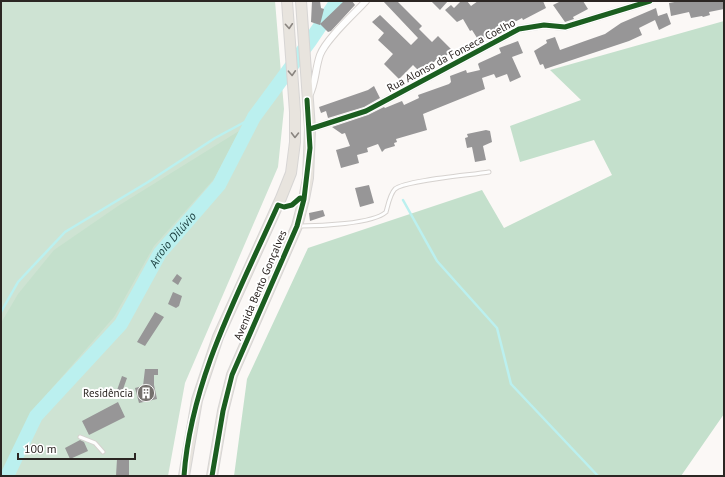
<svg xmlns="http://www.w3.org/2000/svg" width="725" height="477" viewBox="0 0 725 477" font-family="'PT Sans',sans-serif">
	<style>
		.green { fill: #cee3d3 }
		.forest { fill: #c4e0cc }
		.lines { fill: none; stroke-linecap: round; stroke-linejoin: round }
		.stream { stroke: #bbf0ef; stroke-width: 2.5 }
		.river { stroke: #bbf0ef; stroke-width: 14 }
		.building { fill: #979697 }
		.lane-casing { stroke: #d6d2cf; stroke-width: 5 }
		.street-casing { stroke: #d6d2cf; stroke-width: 8 }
		.primary-casing { stroke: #d7d5d4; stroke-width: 12 }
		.lane { stroke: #fefefe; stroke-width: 3 }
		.street { stroke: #fefefe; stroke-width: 6 }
		.primary { stroke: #e8e4de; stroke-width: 10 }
		.cycleway-casing { stroke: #fff; stroke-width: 8 }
		.cycleway { stroke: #1b5e20; stroke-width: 5 }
		.oneway { stroke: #8a8580 }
		.labels { text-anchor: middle; stroke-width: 4; stroke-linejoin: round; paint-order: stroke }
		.street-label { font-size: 11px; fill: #2c2623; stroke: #fff }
		.poi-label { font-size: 11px; fill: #2c2623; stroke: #fff; text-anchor: end }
		.water-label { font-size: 12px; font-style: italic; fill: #1c4141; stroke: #fff }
	</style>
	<rect width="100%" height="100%" fill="#fbf8f6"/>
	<path class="green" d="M1,1H275L284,109L278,167L185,383L168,476H1Z"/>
	<path class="forest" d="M724,21V414L681,476H234L247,379L308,248L482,190L504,228L612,175L594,140L520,162L510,126L581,100L550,70Z
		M239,131L214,179L154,246L114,317L33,410L4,474L1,476V323L18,294L54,250L118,206Z"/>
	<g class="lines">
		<path class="stream" d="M403,200L437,261L497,328L511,384L598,476
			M1,312L18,282L65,232L148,182L215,138L254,117"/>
		<path class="river" id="s1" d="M7,476L36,416L121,324L160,253L219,185L254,117L310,41L337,1"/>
	</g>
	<path class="building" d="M312,1H320L321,8L324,9L320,25L311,22Z
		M344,1H352L355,5L331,31L328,32L320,24Z
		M383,1H397L422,26L419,29L432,42L438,36L452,50L441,61L438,58L422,74L413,65L399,79L384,64L393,54L378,40L384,33L372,22L380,15L411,45L418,38Z
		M431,1H448L440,10Z
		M461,1H467L471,6L478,1H543L546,8L523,20L522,18L479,41L472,30L470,31L463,19L457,22L445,10L451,5L454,8Z
		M561,1H583L588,9L573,17L574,19L565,22L553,5Z
		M680,1H724V9L709,12L710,15L703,17L702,16L691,18L689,12L671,16L669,3Z
		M656,8L658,16L667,13L671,24L659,30L655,20L639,28L642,35L629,41L545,69L543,64L540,65L534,51L547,43L546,40L555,37L560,50L585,41L605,34L621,23Z
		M518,41L523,53L512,57L521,77L510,82L507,74L496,78L494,74L482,78L485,89L423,114L427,130L396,139L397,142L394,143L395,146L385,149L382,152L378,144L367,148L368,152L357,155L359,163L341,168L336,150L350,146L345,133L342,134L332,127L368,115L384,107L385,108L402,101L404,105L419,98L418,95L449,84L451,82L450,76L466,70L467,73L480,70L478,64L479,63L501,53L499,48Z
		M374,86L380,98L364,107L328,118L326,111L321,113L319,107L368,90Z
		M486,130L490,131L492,142L483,146L486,160L475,162L472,147L467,148L465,138L468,137L467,134Z
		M369,185L374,203L360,207L355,188Z
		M323,210L325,216L310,221L309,213Z
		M177,274L182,278L178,285L172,281Z
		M173,292L182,296L179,306L176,308L168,304Z
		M155,312L164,317L145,346L137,342Z
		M145,369H158V375H154V385L157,399L139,403L135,388L143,386Z
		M122,376L127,378L121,395L116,393Z
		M118,402L125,417L89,435L82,421Z
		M80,440L84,442L88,451L70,459L65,448Z
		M117,459L129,460V476H116Z"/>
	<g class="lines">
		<defs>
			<path id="lane" d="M300,226C318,226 373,224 386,212C388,205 390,194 395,189C406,180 472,175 489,172
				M80,437L95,443L103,452"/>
			<path id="street" d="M309,96C316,83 315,69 320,55C326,39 354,14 366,1
				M310,129L366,111L519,29L544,25L565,27L650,1"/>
			<path id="primary" d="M184,476L197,400L218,337L281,198L291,173L295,142V112L287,1
				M212,476L223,411L232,375L297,226L304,199L308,178L310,129L301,1"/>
		</defs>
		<use href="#lane" class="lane-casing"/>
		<use href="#street" class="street-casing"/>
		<use href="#primary" class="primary-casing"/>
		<use href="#lane" class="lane"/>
		<use href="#street" class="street"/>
		<use href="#primary" class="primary"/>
		<defs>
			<path id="cycleway" d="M310,129L366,111L519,29L544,25L565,27L650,1
				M184,476C191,379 239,292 278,205L284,207L292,205L300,198L304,199
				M212,476L223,411L232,375L297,226L304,199L310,148L307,100"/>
		</defs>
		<use href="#cycleway" class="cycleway-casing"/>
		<use href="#cycleway" class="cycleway"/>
	</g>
	<defs><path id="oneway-chevron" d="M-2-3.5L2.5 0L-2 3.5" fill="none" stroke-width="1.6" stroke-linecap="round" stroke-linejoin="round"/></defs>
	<g class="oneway">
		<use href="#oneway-chevron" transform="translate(289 26) rotate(86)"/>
		<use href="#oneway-chevron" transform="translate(292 73) rotate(87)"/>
		<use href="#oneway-chevron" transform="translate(295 135) rotate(91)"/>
	</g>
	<defs>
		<symbol id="building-disc" viewBox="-11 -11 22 22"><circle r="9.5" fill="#74706d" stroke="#fff"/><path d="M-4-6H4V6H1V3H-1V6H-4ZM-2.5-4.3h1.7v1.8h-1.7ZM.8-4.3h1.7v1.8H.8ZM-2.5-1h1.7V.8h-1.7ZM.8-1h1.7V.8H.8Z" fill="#fff"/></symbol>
	</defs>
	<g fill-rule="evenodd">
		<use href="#building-disc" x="136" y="383" width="20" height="20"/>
	</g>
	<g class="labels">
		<g class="street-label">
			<text transform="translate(451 55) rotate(-28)" y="4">Rua Alonso da Fonseca Coelho</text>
			<text transform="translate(260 285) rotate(-67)" y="4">Avenida Bento Gonçalves</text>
		</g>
		<g class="poi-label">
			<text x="133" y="397">Residência</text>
		</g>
		<g class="water-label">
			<text dy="4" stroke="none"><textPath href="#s1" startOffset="291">Arroio Dilúvio</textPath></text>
		</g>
	</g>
	<rect width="725" height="477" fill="none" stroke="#2c2623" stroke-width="4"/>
	<path d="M18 453v6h117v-6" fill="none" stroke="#2c2623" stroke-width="2"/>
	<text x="24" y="453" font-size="12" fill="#2c2623" stroke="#ffffff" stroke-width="3" paint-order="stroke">100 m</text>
</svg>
